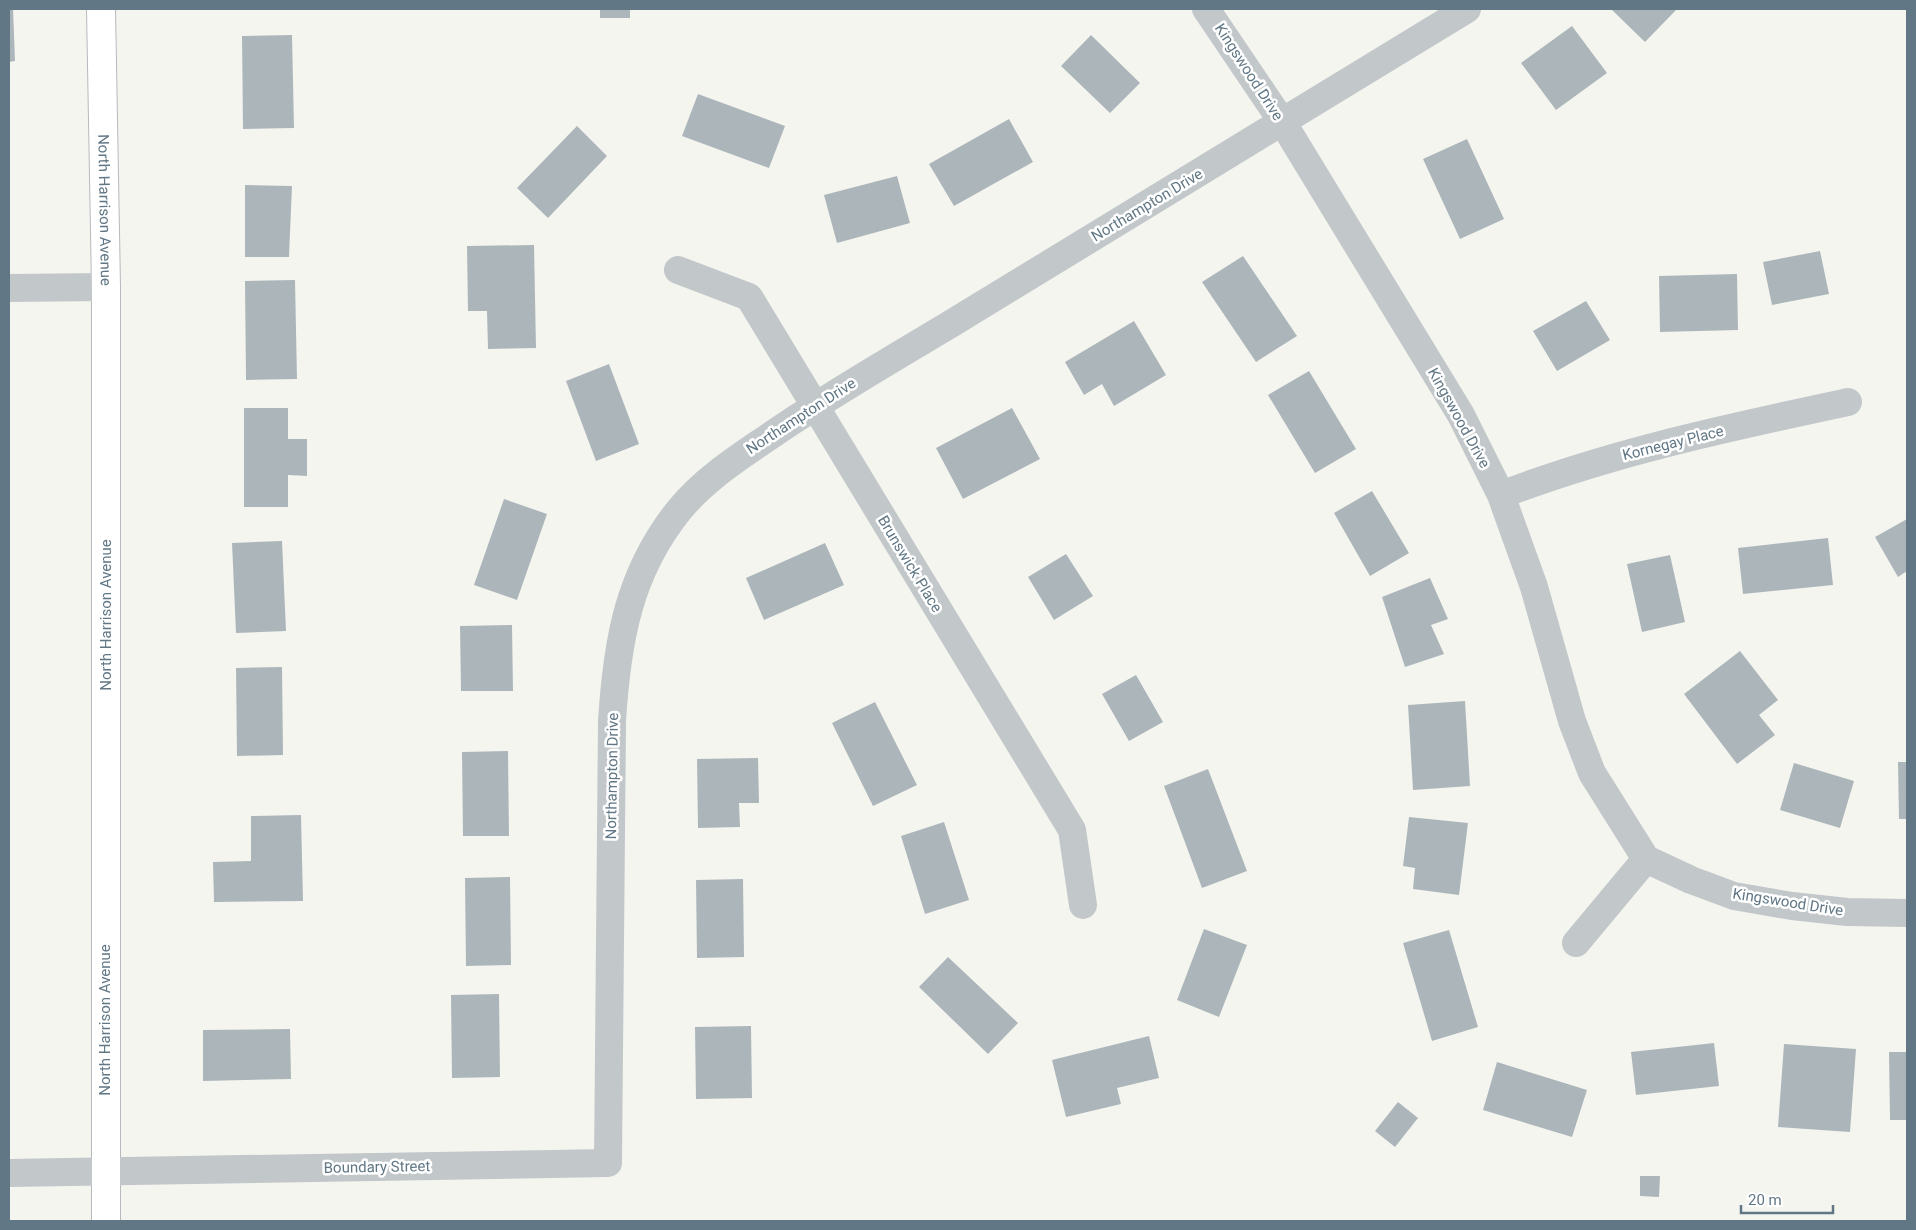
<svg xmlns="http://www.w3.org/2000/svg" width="1916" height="1230" viewBox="0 0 1916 1230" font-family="Roboto,sans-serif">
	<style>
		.building { fill: #acb6ba }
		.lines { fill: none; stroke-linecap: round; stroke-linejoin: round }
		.major-casing { stroke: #b5babd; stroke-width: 30 }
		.minor { stroke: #c2c7ca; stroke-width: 28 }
		.major { stroke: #fff; stroke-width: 28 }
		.labels { text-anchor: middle; stroke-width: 5; stroke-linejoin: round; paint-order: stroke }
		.street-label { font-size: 15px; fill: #617785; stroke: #fff }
	</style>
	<rect width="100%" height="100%" fill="#f5f5f0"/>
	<path class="building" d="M9,9H13L15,61L9,62Z
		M600,9H630V18H600Z
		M1611,9H1677L1645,42Z
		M1572,26L1607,73L1556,110L1521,63Z
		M292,35L294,128L243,129L242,36Z
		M1091,35L1140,83L1110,113L1061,66Z
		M698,94L785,126L769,168L682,136Z
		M1009,119L1033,162L954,206L929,164Z
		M577,126L607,156L548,218L517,188Z
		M1467,139L1504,219L1460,239L1423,159Z
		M897,176L910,223L837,243L824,195Z
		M245,185L292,186L289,257H245Z
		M534,245L536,348L488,349L487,311H468L467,246Z
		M1820,251L1829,294L1772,305L1763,262Z
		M1243,256L1297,336L1256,362L1202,282Z
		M1737,274L1738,330L1660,332L1659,276Z
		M295,280L297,379L246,380L245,281Z
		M1586,301L1610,340L1557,371L1533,331Z
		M1134,321L1166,375L1114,406L1102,384L1084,395L1065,362Z
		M609,364L639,444L596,461L566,381Z
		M1309,371L1356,449L1315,473L1268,395Z
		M244,408H288V439H307V476L288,475V507H244Z
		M1012,408L1040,459L963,499L936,448Z
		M1372,491L1409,553L1370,576L1334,513Z
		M504,499L547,514L517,600L474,585Z
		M1907,519V571L1898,577L1875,537Z
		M1828,538L1833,585L1743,594L1738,548Z
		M282,541L286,631L236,633L232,543Z
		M825,543L844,585L764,620L746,578Z
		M1066,554L1093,596L1054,620L1028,577Z
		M1670,555L1685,622L1642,632L1627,564Z
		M1430,578L1448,619L1431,625L1444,654L1405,667L1382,597Z
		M512,625L513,691H461L460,626Z
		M1740,651L1778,700L1759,715L1775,735L1737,764L1684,694Z
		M282,667L283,755L237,756L236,668Z
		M1136,675L1163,722L1129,741L1102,694Z
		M1465,701L1470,786L1413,790L1408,705Z
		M875,702L917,785L873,806L832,723Z
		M508,751L509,836H463L462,752Z
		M758,758L759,803H739L740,827L698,828L697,759Z
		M1898,762H1907V819H1899Z
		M1794,763L1854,781L1840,828L1780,810Z
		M1208,769L1247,871L1202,888L1164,786Z
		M301,815L303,901L214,902L213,862L251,861V816Z
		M1409,817L1468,823L1459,895L1413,889L1415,868L1403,866Z
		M944,822L969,900L925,914L901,836Z
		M510,877L511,965L466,966L465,878Z
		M743,879L744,957L697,958L696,880Z
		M1204,929L1247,945L1219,1017L1177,1000Z
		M1449,930L1478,1027L1432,1041L1403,943Z
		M948,957L1018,1023L988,1054L919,987Z
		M499,994L500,1077L452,1078L451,995Z
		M751,1026L752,1098L696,1099L695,1027Z
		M290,1029L291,1079L203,1081V1030Z
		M1149,1036L1159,1078L1117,1088L1121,1104L1066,1117L1052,1060Z
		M1714,1043L1719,1086L1636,1095L1631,1052Z
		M1784,1044L1856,1049L1850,1132L1778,1127Z
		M1889,1052H1907V1120H1890Z
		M1497,1062L1587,1090L1572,1137L1483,1110Z
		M1398,1102L1418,1118L1395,1147L1375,1131Z
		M1640,1176H1660L1659,1197L1640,1196Z"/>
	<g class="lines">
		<defs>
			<g id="major">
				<path id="s1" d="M101,9L106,287V1221"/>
			</g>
		</defs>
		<use href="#major" class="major-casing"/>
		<path class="minor" d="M1206,9L1283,123L1461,415L1501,495L1534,587L1572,721L1592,773L1646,859L1691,880L1734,896L1792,906L1847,912L1907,913
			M678,270L749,297L1072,830L1083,905
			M9,288L106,287
			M1501,495C1613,452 1731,427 1848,402
			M1576,943L1646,859
			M9,1173L608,1163L612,721C617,642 628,573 680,509C706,478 738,458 770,436C828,396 889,361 949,325C1122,220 1295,115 1467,9"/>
		<use href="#major" class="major"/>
	</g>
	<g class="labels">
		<g class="street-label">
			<text transform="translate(1249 72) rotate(57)" y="5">Kingswood Drive</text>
			<text transform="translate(1147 205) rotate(-31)" y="5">Northampton Drive</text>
			<text dy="5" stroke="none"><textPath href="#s1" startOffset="201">North Harrison Avenue</textPath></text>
			<text transform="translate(801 416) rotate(-33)" y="5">Northampton Drive</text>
			<text transform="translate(1459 418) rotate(61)" y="5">Kingswood Drive</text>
			<text transform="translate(1673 443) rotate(-14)" y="5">Kornegay Place</text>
			<text transform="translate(910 564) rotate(59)" y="5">Brunswick Place</text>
			<text transform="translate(106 615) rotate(-90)" y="5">North Harrison Avenue</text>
			<text transform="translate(612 776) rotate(-89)" y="5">Northampton Drive</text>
			<text transform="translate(1788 902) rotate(9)" y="5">Kingswood Drive</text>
			<text transform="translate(105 1020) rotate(-90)" y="5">North Harrison Avenue</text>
			<text transform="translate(377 1167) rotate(-1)" y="5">Boundary Street</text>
		</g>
	</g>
	<rect width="1916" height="1230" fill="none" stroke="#617785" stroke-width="20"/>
	<path d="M1741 1205v8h92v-8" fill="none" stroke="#617785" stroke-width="2.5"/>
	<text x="1748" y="1205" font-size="15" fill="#617785" stroke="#ffffff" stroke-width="4" paint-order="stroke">20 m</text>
</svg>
